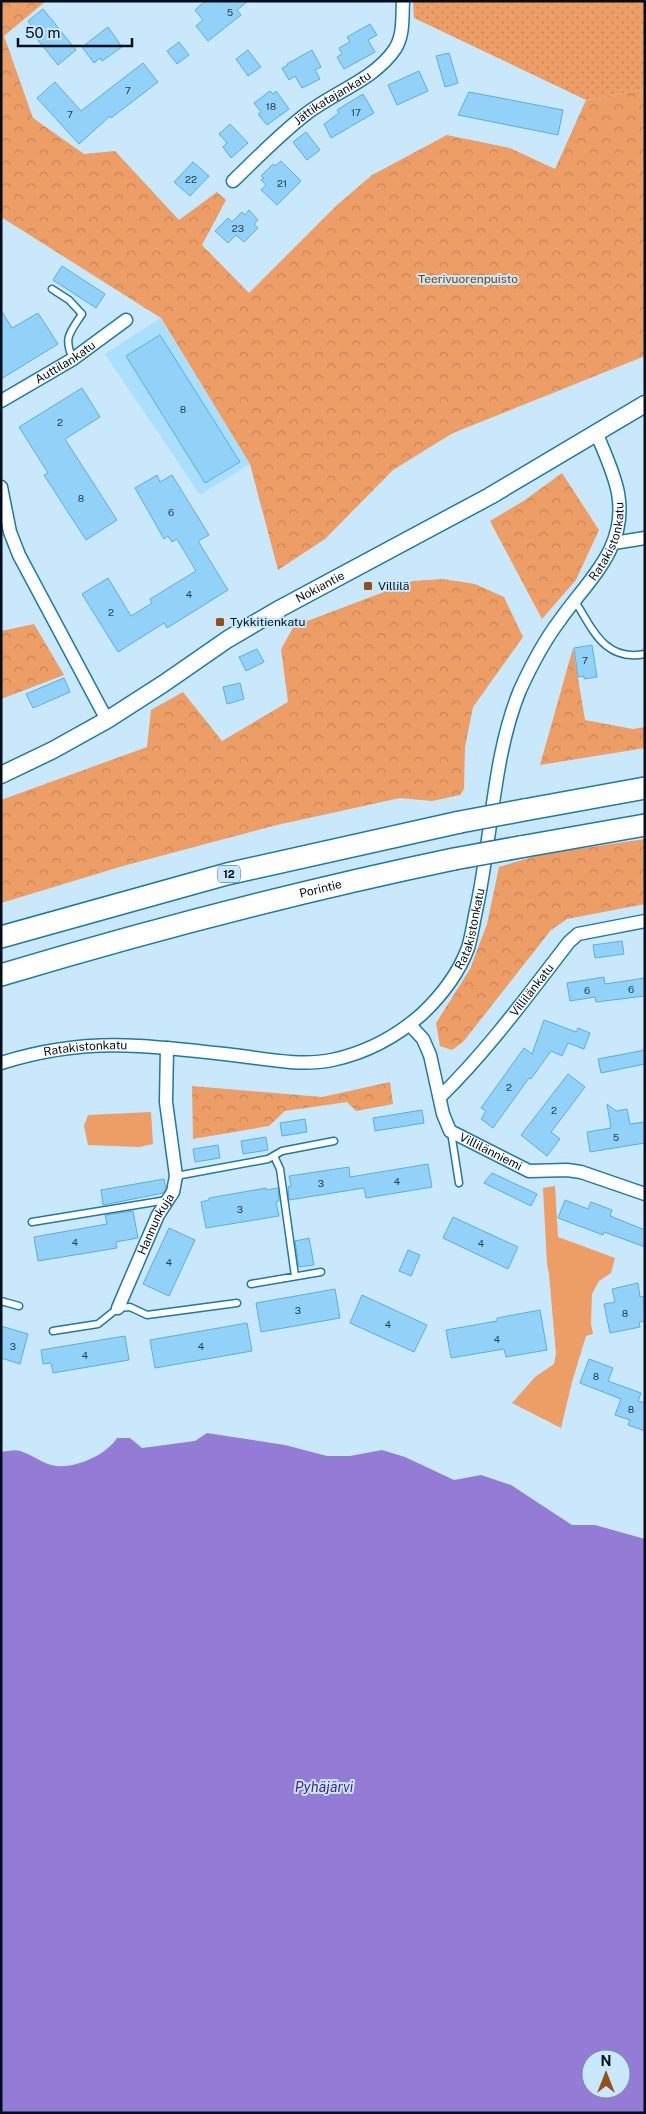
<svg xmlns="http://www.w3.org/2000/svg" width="646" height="2114" viewBox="0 0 646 2114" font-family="'Public Sans',sans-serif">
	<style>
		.built { fill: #abdfff }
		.grass { fill: url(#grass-dots) }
		.forest { fill: url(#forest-crowns) }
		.park { fill: #ed9d66 }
		.water { fill: #947bd6; fill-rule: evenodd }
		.building { fill: #92d2f8; stroke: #5baedc }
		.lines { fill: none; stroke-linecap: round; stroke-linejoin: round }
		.service-casing { stroke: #1e79a4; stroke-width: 9 }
		.minor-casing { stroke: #1e79a4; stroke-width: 15 }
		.secondary-casing { stroke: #1e79a4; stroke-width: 19 }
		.motorway-casing { stroke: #1e79a4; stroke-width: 24 }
		.service { stroke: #fff; stroke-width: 6 }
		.minor { stroke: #fff; stroke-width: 12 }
		.secondary { stroke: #fff; stroke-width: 16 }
		.motorway { stroke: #fff; stroke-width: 21 }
		.motorway-bridge-casing { stroke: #1e79a4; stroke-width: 24; stroke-linecap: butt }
		.motorway-bridge { stroke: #fff; stroke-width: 21 }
		.poi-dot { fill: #91501c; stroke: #c9e8fb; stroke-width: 2 }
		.labels { text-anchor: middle; stroke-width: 4; stroke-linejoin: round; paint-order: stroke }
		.number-label { font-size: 10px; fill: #244052 }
		.shield { fill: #c9e8fb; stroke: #3c505e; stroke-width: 1 }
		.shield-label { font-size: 11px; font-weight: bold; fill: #000f1b }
		.street-label { font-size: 12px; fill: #000f1b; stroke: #c9e8fb }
		.park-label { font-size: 12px; fill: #794010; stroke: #c9e8fb }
		.poi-label { font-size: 12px; fill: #000f1b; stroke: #c9e8fb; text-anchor: start }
		.water-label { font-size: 14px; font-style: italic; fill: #481d89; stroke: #c9e8fb }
	</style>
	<defs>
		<pattern id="grass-dots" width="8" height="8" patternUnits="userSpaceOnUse" patternTransform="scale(1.25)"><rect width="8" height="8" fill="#ed9d66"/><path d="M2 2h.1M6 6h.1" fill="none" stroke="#c98658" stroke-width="1.8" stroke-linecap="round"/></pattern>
		<pattern id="forest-crowns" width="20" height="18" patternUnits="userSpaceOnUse" patternTransform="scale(1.25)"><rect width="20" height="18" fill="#ed9d66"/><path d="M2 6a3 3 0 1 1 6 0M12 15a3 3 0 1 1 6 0" fill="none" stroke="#c98658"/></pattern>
	</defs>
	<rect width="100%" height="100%" fill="#c9e8fb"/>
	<path class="built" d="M160,318L250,464L200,495L105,354Z"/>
	<path class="grass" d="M413,1H645V89L586,100L414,18Z"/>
	<path class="forest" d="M1,1H46L4,36L33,118L84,154L115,151L179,220L217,192L226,200L202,245L249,293L337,205L372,175L447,135L510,148L555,169L586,100L645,89V356L453,433L393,470L325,539L278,570L250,464L161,318L1,217Z
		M562,473L599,530L576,580L542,619L490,521L525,500Z
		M443,579L475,584L504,597L523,637L473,707L465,747L464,789L460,795L432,801L400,798L277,825L123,866L1,903V800L147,747L151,710L183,692L222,741L288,702L281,649L294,626L413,581Z
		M34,624L64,675L1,699V631Z
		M573,648L585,720L633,729L645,727V748L540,765Z
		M645,839V904L567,919L551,930L463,1042L452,1050L440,1046L436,1023L470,969L487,924L499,867L542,854Z
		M390,1082L393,1104L356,1111L347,1102L285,1111L269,1126L193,1139L192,1086L322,1097Z"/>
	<path class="park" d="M151,1112L153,1144L139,1147L88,1145L84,1126L88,1115Z
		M555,1186L558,1237L615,1258L611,1273L599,1281L592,1294L591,1324L593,1334L586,1336L572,1382L561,1428L512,1403L535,1377L554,1364L556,1354L549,1274L547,1264L543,1188Z"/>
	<path class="water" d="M207,1433L285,1445L327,1456H350L382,1450L405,1457L454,1480L481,1475L511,1485L572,1525H595L645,1539V2113H1V1452C7,1451 15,1449 20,1451C33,1455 43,1464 56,1466C77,1468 106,1455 117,1438H130L142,1448L195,1441ZM591,2059H621V2089H591Z"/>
	<path class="building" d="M205,1H248L237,10L241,15L208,41L196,26L203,20L195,10Z
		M43,9L76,50L58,65L29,29L32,27L28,21Z
		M370,24L377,35L368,40L375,52L344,69L337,57L342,54L339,48L350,42L347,37Z
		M108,27L122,47L102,61L100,58L94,63L82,47Z
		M179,42L189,55L177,64L167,51Z
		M248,50L261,67L248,76L236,59Z
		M312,50L321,67L315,70L320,79L302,88L295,76L289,80L282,68L288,65L287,64Z
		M449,53L458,83L445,87L436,56Z
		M143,63L158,82L111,118L110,116L79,144L37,98L55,82L81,111Z
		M419,71L428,91L397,105L388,85Z
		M270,91L273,94L276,91L289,109L267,125L258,114L261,112L254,103Z
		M469,92L563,110L558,135L458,115Z
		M363,94L374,113L331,138L324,124L339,113L337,110Z
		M230,124L248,143L231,158L223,147L227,143L219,134Z
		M306,132L320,150L307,160L293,142Z
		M281,161L301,181L277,205L261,190L266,185L261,180L264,178L261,176L273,164L275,166Z
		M193,162L209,176L190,196L174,182Z
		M249,210L258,220L254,224L258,228L244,242L236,235L228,243L215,231L228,218L232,222L242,212L245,215Z
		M62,266L105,294L96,308L53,280Z
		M1,310L12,328L38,313L58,344L1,379Z
		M160,335L240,462L205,483L126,356Z
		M82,388L100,417L65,439L117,520L86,540L44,475L48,473L19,427Z
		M157,475L160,482L172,475L209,535L198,541L228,590L167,628L164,623L118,652L82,594L108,578L131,616L152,603L150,599L196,571L177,539L172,542L168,536L164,539L135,488Z
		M592,645L597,677L584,679V676L578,677L574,648Z
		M257,649L264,662L246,671L239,657Z
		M64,678L70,692L33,708L26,694Z
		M240,683L244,699L227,704L223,687Z
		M622,941L624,954L595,958L593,945Z
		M604,977L605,984L645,978V996L596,1002L595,997L570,1001L567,983Z
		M544,1020L576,1032L578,1028L590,1033L584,1049L568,1043L562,1056L551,1051L531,1079L529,1078L493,1128L481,1119L486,1111L481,1108L524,1048L532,1054Z
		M645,1050V1064L601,1073L598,1059Z
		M568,1074L585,1087L551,1132L560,1139L547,1156L521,1135Z
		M607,1104L616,1111L627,1109L630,1124L645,1122V1143L590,1152L587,1132L611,1128Z
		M422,1110L424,1123L375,1131L373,1118Z
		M305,1119L307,1132L282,1136L280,1123Z
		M266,1137L268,1150L243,1154L241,1141Z
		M218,1145L220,1158L195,1162L193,1149Z
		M428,1164L432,1187L366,1198L364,1188L289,1200L288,1187L291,1186L289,1176L349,1167L350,1177Z
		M492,1173L537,1194L531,1206L484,1183Z
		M164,1179L166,1188L163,1193L103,1205L101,1190Z
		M266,1188V1190L278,1188L279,1201L276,1202L279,1216L206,1228L201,1202L209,1200V1198Z
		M565,1200L588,1209L591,1202L612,1210L610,1216L645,1230V1247L604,1232L603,1235L558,1218Z
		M133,1211L138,1238L116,1242L117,1248L38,1261L34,1237L107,1224L105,1215Z
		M453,1217L518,1247L508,1269L443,1238Z
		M169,1228L195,1240L169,1296L143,1284Z
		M309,1238L314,1265L299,1267L295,1241Z
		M408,1250L420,1255L411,1276L399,1271Z
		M638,1283L640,1297L645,1296V1321L639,1322L640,1327L610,1333L604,1304L615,1302L612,1289Z
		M335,1289L340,1318L261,1332L256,1303Z
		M362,1295L427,1325L414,1352L350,1323Z
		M540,1310L547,1350L506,1357L504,1349L451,1358L446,1330L497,1321V1318Z
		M247,1323L252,1351L155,1368L150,1340Z
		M1,1326L28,1334L20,1364L1,1358Z
		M125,1336L129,1360L53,1373L51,1363L43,1364L41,1350Z
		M589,1359L613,1368L608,1381L641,1393L638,1401L645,1403V1431L628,1425L630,1420L615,1415L621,1399L580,1383Z"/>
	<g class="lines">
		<defs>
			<path id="service" d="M52,289L69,300L82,314C70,333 63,337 73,359
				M575,601C593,630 605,662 645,654
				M451,1132L459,1183
				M274,1156L280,1169L295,1276
				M176,1176L268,1159L282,1151L334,1141
				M32,1222L167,1200
				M251,1284L321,1272
				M1,1301L19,1306
				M53,1331L98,1324L118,1308L130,1307L147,1315L237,1303"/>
			<g id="minor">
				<path id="s1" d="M233,181C257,158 280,134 306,114C334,92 374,80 395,49C404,35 402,18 403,1"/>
				<path id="s2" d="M1,401L73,359L126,320"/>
				<path d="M1,487L10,532L19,555L107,720"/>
				<path d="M614,543L645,538"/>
				<path id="s3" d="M410,1025L423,1039L430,1055L443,1114L450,1131L529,1171L567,1170L581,1172L645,1194"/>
				<path id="s4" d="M1,1063C45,1049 94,1043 139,1046C173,1048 207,1052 241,1056C271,1060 303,1066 332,1060C365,1053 397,1036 422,1014C441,996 459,972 468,948C472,935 474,919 477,906C492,836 493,755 520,690C531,666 544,641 560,620C588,580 628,548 618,493C614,472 604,452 596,432"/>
				<path id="s5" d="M440,1097C488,1050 528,995 569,942L578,934L645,921"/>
				<path id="s6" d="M118,1308L158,1215L173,1192L176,1176L166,1102L167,1048"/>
			</g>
			<g id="secondary">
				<path id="s7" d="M1,775L53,750L107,720L163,684L228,639L281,608L490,496L645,404"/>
			</g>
			<g id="motorway">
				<path d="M524,810L645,788"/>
				<path d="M520,847L645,825"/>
				<path d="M1,937L227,874L460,822"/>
				<path id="s8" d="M1,975C151,930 301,891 454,859"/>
			</g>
		</defs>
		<use href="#service" class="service-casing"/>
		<use href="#minor" class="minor-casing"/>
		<use href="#secondary" class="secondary-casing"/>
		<use href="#motorway" class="motorway-casing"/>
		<use href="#service" class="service"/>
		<use href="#minor" class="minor"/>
		<use href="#secondary" class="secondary"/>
		<use href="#motorway" class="motorway"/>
		<defs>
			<path id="motorway-bridge" d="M460,822L524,810
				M454,859L520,847"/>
		</defs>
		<use href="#motorway-bridge" class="motorway-bridge-casing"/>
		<use href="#motorway-bridge" class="motorway-bridge"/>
	</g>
	<g class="poi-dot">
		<rect x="363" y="581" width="10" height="10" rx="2.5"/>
		<rect x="215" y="617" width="10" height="10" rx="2.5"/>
	</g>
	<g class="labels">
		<g class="number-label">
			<text x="230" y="16">5</text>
			<text x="128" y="94">7</text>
			<text x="271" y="110">18</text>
			<text x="356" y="116">17</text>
			<text x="70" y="118">7</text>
			<text x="191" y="183">22</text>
			<text x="282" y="187">21</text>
			<text x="238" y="232">23</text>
			<text x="183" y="413">8</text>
			<text x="60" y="426">2</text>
			<text x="81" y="502">8</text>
			<text x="171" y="516">6</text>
			<text x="189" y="598">4</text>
			<text x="111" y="616">2</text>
			<text x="585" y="664">7</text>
			<text x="631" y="993">6</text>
			<text x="587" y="994">6</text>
			<text x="509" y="1091">2</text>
			<text x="554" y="1114">2</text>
			<text x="616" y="1141">5</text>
			<text x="397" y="1185">4</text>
			<text x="321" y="1187">3</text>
			<text x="240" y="1213">3</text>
			<text x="75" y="1246">4</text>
			<text x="481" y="1247">4</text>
			<text x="169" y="1266">4</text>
			<text x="298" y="1314">3</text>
			<text x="625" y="1317">8</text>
			<text x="388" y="1328">4</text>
			<text x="497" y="1343">4</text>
			<text x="13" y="1350">3</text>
			<text x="201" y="1350">4</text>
			<text x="85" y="1359">4</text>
			<text x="596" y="1380">8</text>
			<text x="631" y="1413">8</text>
		</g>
		<rect class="shield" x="218" y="865.5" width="22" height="17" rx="4"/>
		<g class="shield-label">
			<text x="229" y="878">12</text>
		</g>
		<g class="street-label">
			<text dy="4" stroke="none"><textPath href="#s1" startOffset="130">Jättikatajankatu</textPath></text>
			<text dy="4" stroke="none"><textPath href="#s2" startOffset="75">Auttilankatu</textPath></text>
			<text dy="4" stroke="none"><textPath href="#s4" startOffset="955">Ratakistonkatu</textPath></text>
			<text dy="4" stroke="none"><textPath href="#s7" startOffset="371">Nokiantie</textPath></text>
			<text dy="4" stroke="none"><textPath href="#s8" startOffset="331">Porintie</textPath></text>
			<text dy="4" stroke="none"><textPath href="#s4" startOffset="536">Ratakistonkatu</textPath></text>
			<text dy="4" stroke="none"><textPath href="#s5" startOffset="141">Villilänkatu</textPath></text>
			<text dy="4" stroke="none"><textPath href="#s4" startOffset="86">Ratakistonkatu</textPath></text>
			<text dy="4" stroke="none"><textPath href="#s3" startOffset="161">Villilänniemi</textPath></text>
			<text dy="4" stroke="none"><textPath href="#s6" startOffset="92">Hannunkuja</textPath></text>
		</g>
		<g class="park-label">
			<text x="468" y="283">Teerivuorenpuisto</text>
		</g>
		<g class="poi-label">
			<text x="378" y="590">Villilä</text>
			<text x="230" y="626">Tykkitienkatu</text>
		</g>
		<g class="water-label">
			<text x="324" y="1792">Pyhäjärvi</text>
		</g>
	</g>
	<rect width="646" height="2114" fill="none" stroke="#000f1b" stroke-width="5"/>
	<g transform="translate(606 2074)"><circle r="24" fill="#c9e8fb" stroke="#7991a1"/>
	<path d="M0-4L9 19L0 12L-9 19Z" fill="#91501c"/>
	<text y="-8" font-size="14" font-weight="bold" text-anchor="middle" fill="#000f1b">N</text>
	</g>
	<path d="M18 38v8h114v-8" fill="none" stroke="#000f1b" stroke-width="2.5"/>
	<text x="25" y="38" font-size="15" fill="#000f1b" stroke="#c9e8fb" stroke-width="4" paint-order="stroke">50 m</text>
</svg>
